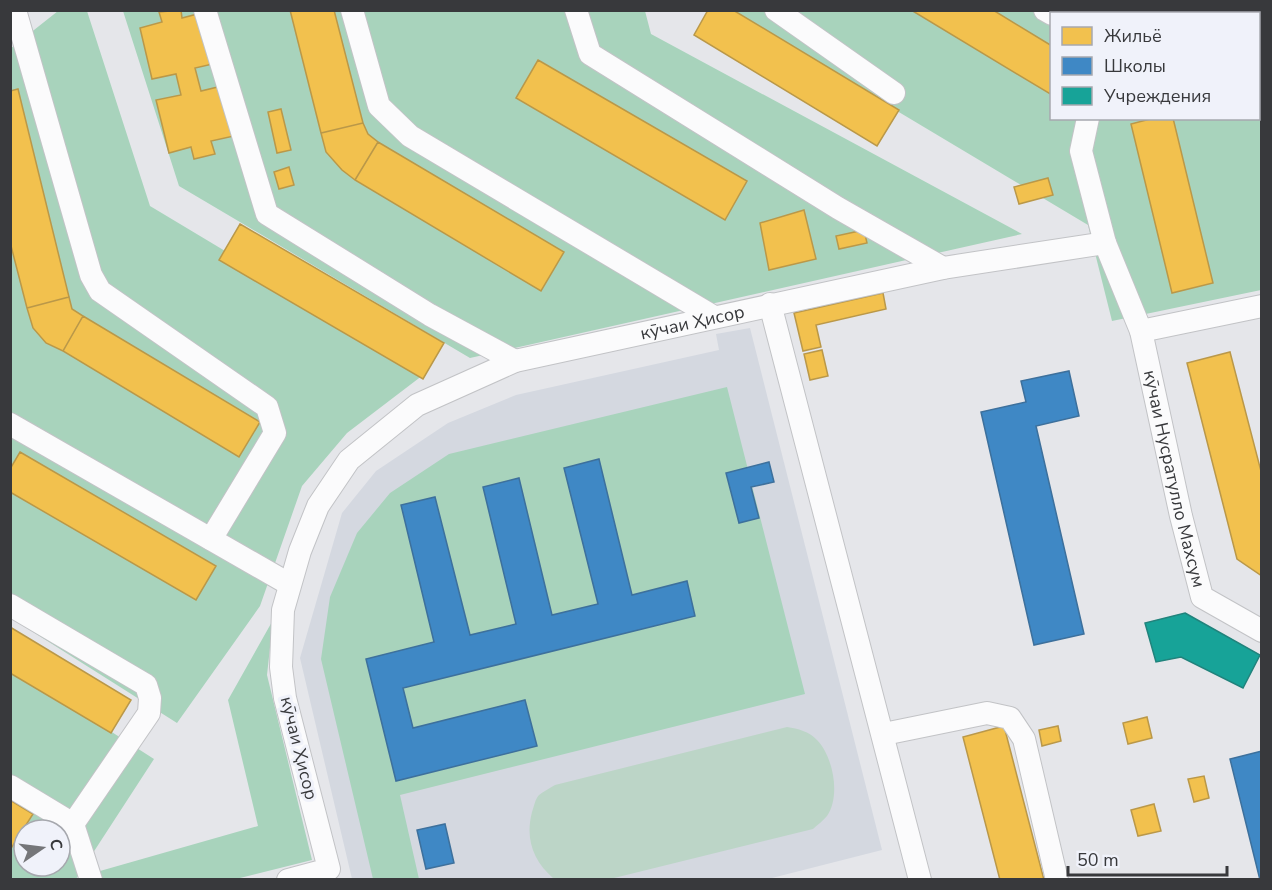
<svg xmlns="http://www.w3.org/2000/svg" width="1272" height="890" viewBox="0 0 1272 890" font-family="'Nunito Sans',sans-serif">
	<style>
		.built { fill: #d4d8e0 }
		.green { fill: #bcd5c7 }
		.forest { fill: #a8d3bc; fill-rule: evenodd }
		.homes { fill: #f2c14e; stroke: #ba9849; stroke-width: 1.5 }
		.schools { fill: #3f88c5; stroke: #3d709c; stroke-width: 1.5 }
		.public { fill: #17a398; stroke: #21837c; stroke-width: 1.5 }
		.lines { fill: none; stroke-linecap: round; stroke-linejoin: round }
		.minor-casing { stroke: #c2c3c6; stroke-width: 24 }
		.minor { stroke: #fbfbfc; stroke-width: 22 }
		.labels { text-anchor: middle; stroke-width: 6; stroke-linejoin: round; paint-order: stroke }
		.street-label { font-size: 18px; fill: #38393c; stroke: #f0f2fa }
	</style>
	<rect width="100%" height="100%" fill="#e5e6ea"/>
	<path class="built" d="M750,328L882,850L768,879H352L300,658L342,513L376,471L448,423L516,395L719,350L716,334Z"/>
	<path class="green" d="M787,727C798,729 809,731 817,740C833,756 841,796 827,816C823,821 817,825 813,829L610,879H554C533,861 525,839 532,812C534,807 535,799 539,795C544,791 550,788 555,785Z"/>
	<path class="forest" d="M58,11H87L150,206L427,372L347,433L302,486L260,606L177,723L11,618L10,49Z
		M123,11H645L651,34L1022,234L470,358L179,186Z
		M730,11H1261V290L1112,321L1088,225ZM1052,14H1258V118H1052Z
		M727,387L805,694L400,795L419,879H373L321,659L330,597L357,533L390,493L449,454Z
		M273,620L267,675L312,860L236,879L94,880L100,871L258,826L228,700Z
		M10,667L154,759L76,879H11ZM24,830H60V866H24Z"/>
	<path class="homes" d="M181,10L182,18L205,12L217,63L195,68L201,91L222,86L234,136L211,141L215,154L194,159L191,147L169,153L156,100L181,95L176,74L152,79L140,28L162,22L159,12Z
		M290,10H334L363,123L321,133Z
		M708,10H733L899,110L877,146L694,35Z
		M911,10H993L1052,46V95Z
		M538,60L747,181L725,220L516,98Z
		M18,89L69,297L27,308L10,242V91Z
		M281,109L291,150L277,153L268,112Z
		M1154,118H1173L1213,283L1172,293L1131,124Z
		M363,123L368,134L378,142L355,180L342,170L326,152L321,133Z
		M378,142L564,252L541,291L355,180Z
		M289,167L294,185L279,189L274,172Z
		M1048,178L1053,195L1019,204L1014,187Z
		M804,210L816,259L769,270L760,223Z
		M240,224L444,343L423,379L219,260Z
		M864,230L867,243L839,249L836,236Z
		M883,293L886,309L816,325L821,347L803,351L794,313Z
		M69,297L72,309L83,316L63,351L46,343L33,328L27,308Z
		M83,316L260,422L239,457L63,351Z
		M822,350L828,376L810,380L804,354Z
		M1230,352L1262,475V576L1237,559L1187,363Z
		M20,452L216,566L196,600L10,492V469Z
		M10,627L131,700L111,733L10,673Z
		M1147,717L1152,738L1128,744L1123,723Z
		M1004,726L1044,880H1000L963,737Z
		M1058,726L1061,741L1042,746L1039,730Z
		M1204,776L1209,798L1194,802L1188,779Z
		M10,800L33,814L10,850Z
		M1154,804L1161,831L1138,836L1131,810Z"/>
	<path class="schools" d="M1069,371L1079,416L1036,426L1084,634L1034,645L981,412L1026,402L1021,381Z
		M599,459L632,595L687,581L695,616L403,688L413,728L525,700L537,746L396,781L366,659L434,642L401,505L435,497L470,635L516,624L483,487L519,478L552,615L598,604L564,468Z
		M769,462L774,482L751,487L759,518L739,523L726,473Z
		M1262,751V880H1260L1230,759Z
		M445,824L454,863L426,869L417,830Z"/>
	<path class="public" d="M1185,613L1260,655L1243,688L1181,657L1156,662L1145,623Z"/>
	<g class="lines">
		<defs>
			<g id="minor">
				<path d="M15,10L91,275L100,291L267,407L275,433L211,539"/>
				<path d="M205,10L267,214L430,315L515,361"/>
				<path d="M352,10L379,106L410,136L714,317"/>
				<path d="M576,10L590,54L838,208L943,268"/>
				<path d="M776,10L894,93"/>
				<path d="M1045,10L1052,14"/>
				<path d="M1184,10L1189,14"/>
				<path d="M1156,14L1159,10"/>
				<path d="M1258,52L1262,53"/>
				<path d="M1088,118L1081,151L1105,243"/>
				<path d="M770,304L920,880"/>
				<path d="M1141,331L1262,306"/>
				<path d="M10,424L289,584"/>
				<path d="M10,605L146,685L150,698L149,713L73,824"/>
				<path d="M884,734L987,713L1010,718L1024,739L1057,880"/>
				<path d="M10,786L73,824L91,880"/>
				<path id="s1" d="M288,880L329,869L285,698L281,667L283,610L300,551L318,506L349,460L417,405L515,361L943,268L1105,243L1141,331L1181,516L1202,597L1262,631"/>
			</g>
		</defs>
		<use href="#minor" class="minor-casing"/>
		<use href="#minor" class="minor"/>
	</g>
	<g class="labels">
		<g class="street-label">
			<text dy="6" stroke="none"><textPath href="#s1" startOffset="849">кӯчаи Ҳисор</textPath></text>
			<text dy="6" stroke="none"><textPath href="#s1" startOffset="1516">кӯчаи Hусратулло Махсум</textPath></text>
			<text transform="translate(299 748) rotate(76)" y="6">кӯчаи Ҳисор</text>
		</g>
	</g>
	<rect width="1272" height="890" fill="none" stroke="#38393c" stroke-width="24"/>
	<rect x="1050" y="12" width="210" height="108" fill="#f0f2fa" stroke="#a6a8ae" stroke-width="1.5"/>
	<rect x="1062" y="27" width="30" height="18" fill="#f2c14e" stroke="#a6a8ae" stroke-width="1.5"/>
	<text x="1104" y="42" font-size="18" fill="#38393c">Жильё</text>
	<rect x="1062" y="57" width="30" height="18" fill="#3f88c5" stroke="#a6a8ae" stroke-width="1.5"/>
	<text x="1104" y="72" font-size="18" fill="#38393c">Школы</text>
	<rect x="1062" y="87" width="30" height="18" fill="#17a398" stroke="#a6a8ae" stroke-width="1.5"/>
	<text x="1104" y="102" font-size="18" fill="#38393c">Учреждения</text>
	<g transform="translate(42 848) rotate(76)"><circle r="28" fill="#f0f2fa" stroke="#a6a8ae" stroke-width="1.5"/>
	<path d="M0-4.5L10 22L0 15L-10 22Z" fill="#757679"/>
	<text y="-9" font-size="16" font-weight="bold" text-anchor="middle" fill="#38393c">С</text>
	</g>
	<path d="M1068 866v9h159v-9" fill="none" stroke="#38393c" stroke-width="3"/>
	<text x="1077" y="866" font-size="18" fill="#38393c" stroke="#f0f2fa" stroke-width="4.5" paint-order="stroke">50 m</text>
</svg>
